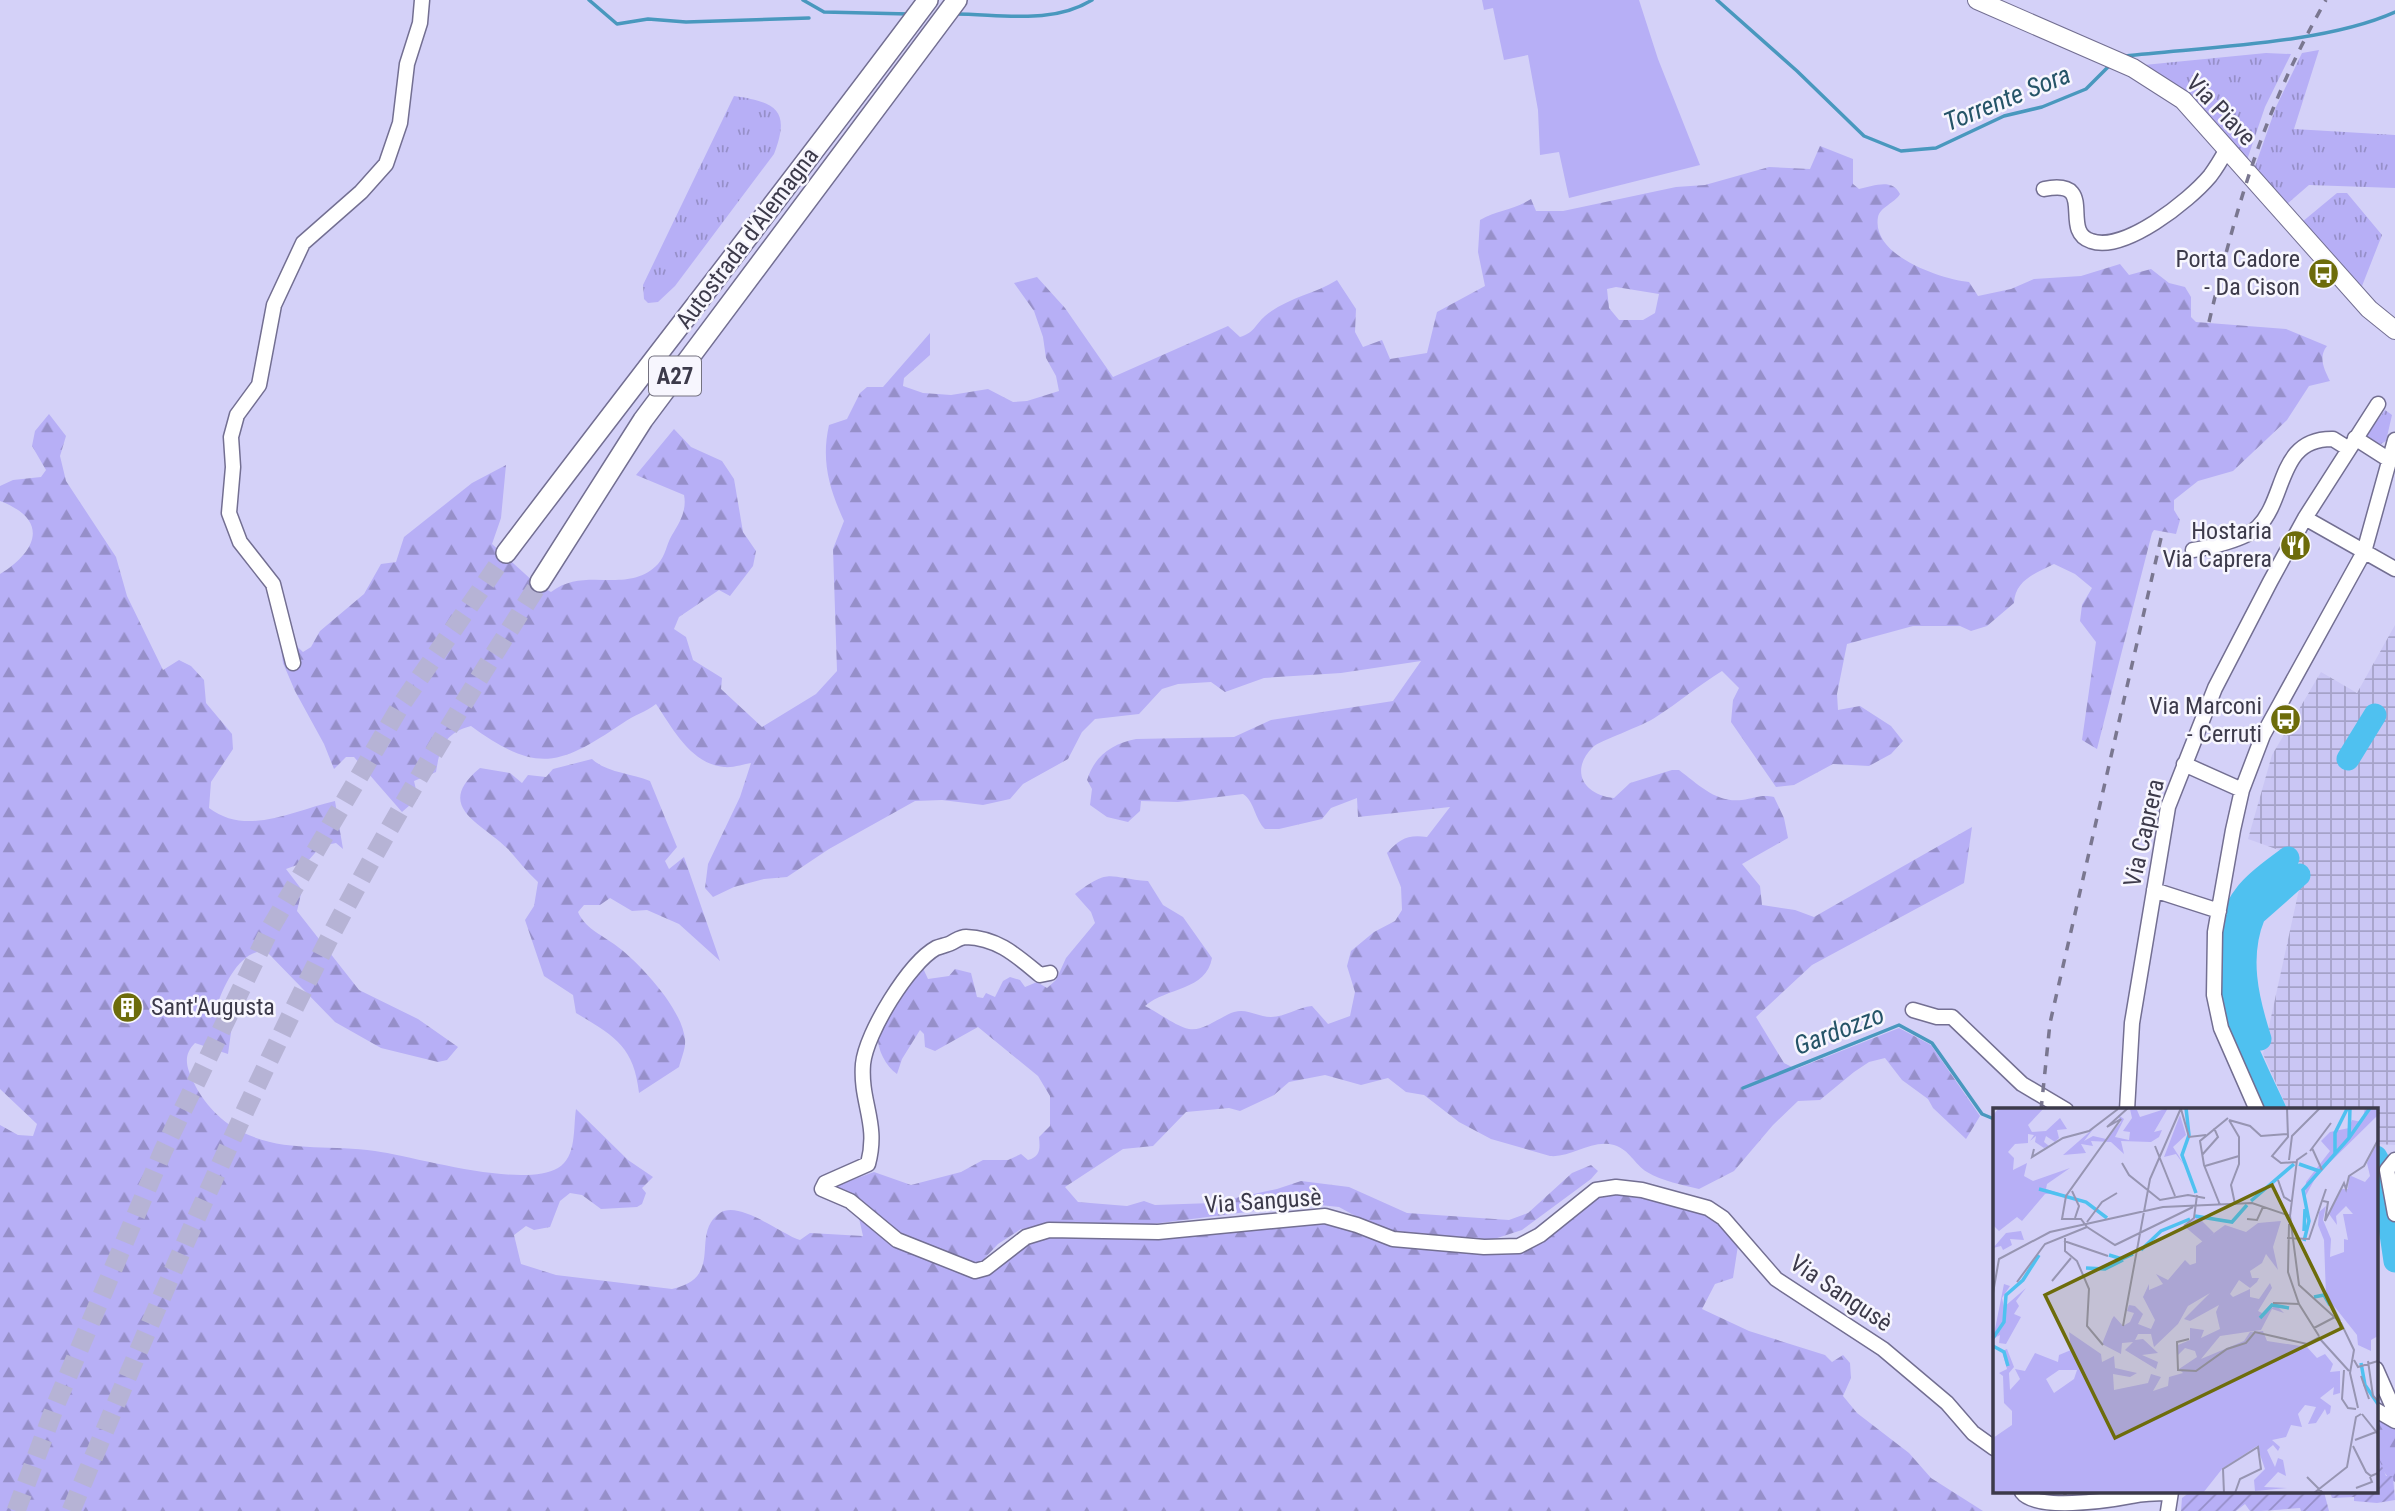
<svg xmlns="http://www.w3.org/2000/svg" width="2395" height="1511" viewBox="0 0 2395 1511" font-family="'Roboto Condensed',sans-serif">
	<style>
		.industrial { fill: url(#industrial-grid) }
		.grass { fill: url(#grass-tufts) }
		.forest { fill: url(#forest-firs); fill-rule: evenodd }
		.garden { fill: url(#garden-furrows) }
		.pitch { fill: #b7aff6 }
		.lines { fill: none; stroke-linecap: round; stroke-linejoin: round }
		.stream { stroke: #4998be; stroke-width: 3.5 }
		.river { stroke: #4fc1f0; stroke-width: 23 }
		.highway-tunnel { stroke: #b6b3d5; stroke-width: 19; stroke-dasharray: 19 10; stroke-linecap: butt }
		.minor-casing { stroke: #736f92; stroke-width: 17 }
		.major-casing { stroke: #736f92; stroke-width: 20 }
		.highway-casing { stroke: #736f92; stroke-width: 22 }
		.minor { stroke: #fff; stroke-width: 14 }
		.major { stroke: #fff; stroke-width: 18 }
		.highway { stroke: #fff; stroke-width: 19 }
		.rail { stroke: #7a7790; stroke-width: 3.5; stroke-dasharray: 9 9; stroke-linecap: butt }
		.labels { text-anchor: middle; stroke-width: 5; stroke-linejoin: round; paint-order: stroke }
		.shield { fill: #f7f6fe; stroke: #747280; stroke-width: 2 }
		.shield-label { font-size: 23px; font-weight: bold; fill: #3c3a4a }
		.street-label { font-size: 24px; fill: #3c3a4a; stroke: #f7f6fe }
		.poi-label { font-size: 24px; fill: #3c3a4a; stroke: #f7f6fe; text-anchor: end }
		.water-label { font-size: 26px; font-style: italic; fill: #255468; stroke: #f7f6fe }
		.inset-river { fill: none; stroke: #4fc1f0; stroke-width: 3.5 }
		.inset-road { fill: none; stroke: #9795b2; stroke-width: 2 }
		.view { fill: #6d6c0b; fill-opacity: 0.15; stroke: #6d6c0b; stroke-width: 3.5 }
		.inset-edge { fill: none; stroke: #3c3a4a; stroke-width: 3.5 }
	</style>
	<defs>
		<pattern id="industrial-grid" width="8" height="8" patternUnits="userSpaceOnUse" patternTransform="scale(1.75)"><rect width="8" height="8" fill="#cac6f4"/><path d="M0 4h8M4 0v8" fill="none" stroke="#a5a2c8"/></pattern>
		<pattern id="grass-tufts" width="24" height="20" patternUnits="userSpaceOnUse" patternTransform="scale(1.75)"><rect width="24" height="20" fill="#b7aff6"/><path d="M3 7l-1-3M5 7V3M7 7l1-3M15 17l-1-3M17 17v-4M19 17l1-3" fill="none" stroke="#968fc9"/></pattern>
		<pattern id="forest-firs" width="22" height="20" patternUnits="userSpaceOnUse" patternTransform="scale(1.75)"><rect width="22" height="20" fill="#b7aff6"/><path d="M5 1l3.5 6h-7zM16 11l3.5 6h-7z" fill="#968fc9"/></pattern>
		<pattern id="garden-furrows" width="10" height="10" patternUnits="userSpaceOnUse" patternTransform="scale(1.75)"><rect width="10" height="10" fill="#b7aff6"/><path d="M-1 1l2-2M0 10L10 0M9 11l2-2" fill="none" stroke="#968fc9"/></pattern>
	</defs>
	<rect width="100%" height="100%" fill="#d4d1f8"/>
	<path class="industrial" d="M2395,625V1145L2376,1144V1110H2288L2263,1054L2303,871L2296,856L2248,839L2272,755L2321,672L2357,693Z"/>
	<path class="grass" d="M2319,50L2294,129L2395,135V188L2309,185L2287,204L2253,172L2276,107L2302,53Z
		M2266,53L2291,54L2265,107L2246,163L2144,65Z
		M734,96C776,102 791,110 774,154L675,286L658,302L648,303L644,299L643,285Z
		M2337,193H2347L2382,235L2362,286L2302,222Z
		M2385,410L2392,415L2386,441L2379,445L2366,436Z"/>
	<path class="forest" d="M1820,146L1853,159V184L1859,189C1874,186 1892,178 1900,194C1895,203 1880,207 1878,217C1871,256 1941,279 1969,282L1978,296L2011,289L2034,279L2081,276L2120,264L2129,275L2151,269L2169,283L2185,287L2191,297V317L2196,322L2286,329L2327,346C2318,357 2324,369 2330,381L2309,386L2287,420L2233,471L2198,481L2174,500V510L2180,520L2176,534L2154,530L2152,533L2097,749L2082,740L2096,642L2080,621L2082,605L2092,588L2075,574L2054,564C2036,573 2015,580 2014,603L1987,626L1971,631L1960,626H1913L1847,644L1837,694L1838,710L1860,706L1891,726L1903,741L1891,754L1869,766L1833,764L1794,785L1776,787L1731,722L1733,700L1739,688L1722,671C1699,685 1678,703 1656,717C1643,726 1599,741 1593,747C1569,771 1584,795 1614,798L1630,783L1672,770H1679C1699,785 1716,803 1742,800C1755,798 1761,794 1774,797L1784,818L1788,838L1742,864L1760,886L1762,905L1795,910L1814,917L1972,827L1964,883L1812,965L1756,1017L1784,1063L1796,1069L1899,1028L1931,1045L1980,1116L1966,1139L1933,1108L1928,1099L1902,1080L1885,1058L1869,1062L1854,1072L1820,1100L1798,1101L1773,1125L1734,1171L1699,1189C1683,1185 1662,1181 1647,1172C1634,1164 1630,1150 1614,1145C1591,1139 1571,1158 1550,1156L1491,1139L1459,1122L1424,1095L1406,1092L1388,1078L1361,1085L1325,1075L1289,1082L1274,1095L1240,1111L1229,1108L1186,1112L1153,1146L1123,1149L1065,1187L1078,1202L1127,1206L1144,1201L1155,1205L1212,1203L1277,1189L1301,1181L1349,1187L1407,1213L1509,1220L1528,1213L1572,1173L1591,1165L1598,1171L1591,1179L1522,1230L1491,1240L1407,1236L1368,1223L1339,1207L1310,1204L1137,1226L1087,1223L1021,1229L998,1244L980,1263L965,1265L934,1246H915L896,1238L856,1196L833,1187L874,1172L911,1185L961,1172L983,1160H1008L1021,1154L1028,1160C1041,1156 1040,1148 1039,1137L1050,1126V1096L1038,1076L978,1027L935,1051L925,1047L924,1034L920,1030L902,1059L897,1074C883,1064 874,1043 879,1025C882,1014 913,978 922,966L928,979L949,976L955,969L971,973L977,997L983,998L986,993L995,997L1003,981L1010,977L1020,980L1025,987L1037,982L1047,988L1056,980L1066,958L1095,923L1091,912L1075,894C1111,867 1107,878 1148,881L1163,905L1183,917L1212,958C1206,991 1167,987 1145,1006C1158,1012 1175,1026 1189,1029C1203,1032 1221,1016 1234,1012C1248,1008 1257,1017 1271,1017C1285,1017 1298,1007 1312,1006L1328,1024L1350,1016L1355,992L1347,966L1351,951L1374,932L1395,921L1402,910L1401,887L1387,853C1399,839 1408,834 1427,837L1450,807L1358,817L1357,798L1331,808L1322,819L1279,829H1265C1254,818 1255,802 1243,794L1178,802L1141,801L1140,811L1128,822L1107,817L1090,805L1092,789L1087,780C1095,755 1112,744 1136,739L1234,737L1271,720L1393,701L1421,661L1341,673L1264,678L1225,692L1211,682L1178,684L1162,689L1139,714L1095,719L1082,732L1068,759L1023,784L1010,799L983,805L942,800L915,801L829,849L787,877L764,879L734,887L713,897L705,888L708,864L740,797L751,763C744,764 733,768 724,767C691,764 673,729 656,704C646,712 634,715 623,723C560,765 538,775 471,726C445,733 440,747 436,772L414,781L418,798L402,812L354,757H346L334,769L324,744L295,691L283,663L280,641H291L303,652L311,647L320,631L364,594L381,564L396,562L404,537L472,483L506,465L501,518L492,544L535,583L551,592C586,565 627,596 658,564C666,555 666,545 672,535C680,522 687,510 684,495L636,475L674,429L691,447L722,461L734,479L743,532L756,551L753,566L730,596L719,590L679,617L674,629L686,637L693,660L722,678L721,689L762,727L816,694L837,671L833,549L844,521C829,488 821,461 829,425L847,419L860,393L867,387H883L930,333V355L904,378L903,386L923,393L951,395L988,389L1013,402L1027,401L1059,391L1056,376L1046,358L1043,337L1034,311L1014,283L1037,277L1065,308L1113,377L1228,326L1240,337C1254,333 1255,325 1265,316C1286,298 1315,294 1337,280L1356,309L1355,332L1363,347L1382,340L1390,359L1427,353L1437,312L1485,286L1478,252L1480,220C1497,210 1514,210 1531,199L1536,211H1563L1676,187L1705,185L1769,167L1810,169ZM1616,287L1659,294L1655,313L1643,320H1619L1609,308L1607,289Z
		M49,414L66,436L60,456L66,481L116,557L127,596L163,670L179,660L191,666L204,680L206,703L232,734L233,749L211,782L209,808C247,837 295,810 335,801L343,849L336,843L321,846L308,861L286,869L302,890L297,911L359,990L418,1019L458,1047L447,1060L438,1062L381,1048L335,1022L266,951C241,949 224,984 217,1006L232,1025L228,1054L195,1043C183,1055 186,1066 193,1081C203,1103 222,1123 244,1133C287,1153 330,1144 375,1151C417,1157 521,1189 558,1168C577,1157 573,1128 576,1109L628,1160L653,1177L642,1188L646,1193L642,1204L637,1207L601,1209L582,1195L570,1193L560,1201L550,1227L534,1230L526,1226L514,1235L521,1264L556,1275L672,1289C726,1277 689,1234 720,1213C739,1200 781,1234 800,1240L810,1233L863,1236L856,1205L889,1238L975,1271L1022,1234L1138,1232L1311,1209L1337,1212L1406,1242L1514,1240L1525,1235L1595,1184L1705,1204L1739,1239L1733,1278L1715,1284L1702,1309L1749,1331L1825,1355L1832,1362L1843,1355L1850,1363L1851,1378L1843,1396L1857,1413L1909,1453L1931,1478L1983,1511H0V1125L18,1135L33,1136L37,1124L0,1089V574C37,551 50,520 0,501V486L13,480L41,477L46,470L32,446L35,431Z
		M592,759C607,773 631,773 650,781L677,847L665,861L669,869L684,857L720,961L679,924L647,910L632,911L610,898L600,905H584L578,912C585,928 600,934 614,944C638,961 683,1009 685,1040C686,1048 681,1059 679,1067L639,1093C634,1046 614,1036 576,1013L573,995L544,976L525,920L534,906L538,882C527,872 518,860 508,849C481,822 433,807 480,768L510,773L522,783L528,775L546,777L553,769Z
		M2376,1416L2395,1427V1482C2372,1469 2376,1439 2376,1416Z"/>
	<path class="garden" d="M2376,1452L2386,1476H2393L2395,1500L2377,1503L2354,1501V1497L2332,1498L2330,1492H2376Z
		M2190,1492H2324L2329,1511H2301L2300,1508C2284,1509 2270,1511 2250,1511L2245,1504L2236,1511H2181L2182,1498Z"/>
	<path class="pitch" d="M1482,0H1639L1658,59L1700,165L1569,198L1559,152L1540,155L1538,110L1528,55L1504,60L1493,8L1484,10Z"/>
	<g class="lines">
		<path class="stream" d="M589,0L617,24L648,19L686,22L809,18
			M803,0L824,12L909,14
			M1717,0L1797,71L1864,136L1901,151L1936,148L2004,116L2042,107L2086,89L2110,65
			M955,14C1001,14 1052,25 1092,0
			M2125,56C2204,47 2324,44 2395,12
			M1743,1088L1899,1025L1932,1043L1982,1114L1994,1119"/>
		<path class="river" d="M2348,759L2375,715
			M2260,1039C2247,999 2237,956 2254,915L2299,875
			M2275,1110C2246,1048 2196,957 2247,893C2258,879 2274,869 2288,858
			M2376,1157L2381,1166L2395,1261"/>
		<path class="highway-tunnel" d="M16,1511L56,1404L163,1151L271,927L401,705L506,553
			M71,1511C152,1317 234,1124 330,937C394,815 466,697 540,582"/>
		<defs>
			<path id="minor" d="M2044,189C2099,178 2059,231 2091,241C2124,253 2189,201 2210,176C2216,168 2222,158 2227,149
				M2355,438L2391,461
				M2305,518L2395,569
				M2193,550C2208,548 2246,539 2258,527C2287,498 2277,438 2333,439L2349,449
				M293,663L273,584L240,542L229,513L233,467L231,437L237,415L259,385L274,305L303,243L361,192L386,164L400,123L407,64L420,23L422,0
				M2184,764L2242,790
				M2154,890L2219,911
				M1050,973L1040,975C1017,956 998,938 966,937C960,937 957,940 951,943C947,945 941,946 936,948C909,963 866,1033 863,1064C860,1103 879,1123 868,1164L825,1183L822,1189L850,1201L897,1240L975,1271L986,1268L1026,1237L1049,1230L1158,1232L1325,1216L1357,1225L1393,1239L1484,1247L1519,1246L1540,1235L1596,1190L1616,1187L1642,1190L1708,1208L1723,1218L1776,1279L1883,1349L1947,1403L1973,1433L1994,1448
				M1913,1010L1937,1017H1952L2022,1084L2066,1110
				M2127,1110L2132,1023L2168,807L2215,688L2270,582L2305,518L2378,404
				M2257,1110L2221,1028L2214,995L2215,932L2233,830L2242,790L2263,735L2364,552L2395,440
				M2395,1160L2387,1170L2395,1214
				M2376,1369L2395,1412
				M2376,1410L2395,1421
				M2022,1492C2036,1511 2106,1501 2132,1496C2145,1493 2158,1493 2171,1493
				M2168,1511L2171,1492"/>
			<path id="major" d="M1977,0L2133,68L2183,100L2369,309L2395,330"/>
			<path id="highway" d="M506,553C646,368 789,186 928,0
				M540,582L643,420L957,0"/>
		</defs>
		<use href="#minor" class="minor-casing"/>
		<use href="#major" class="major-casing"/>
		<use href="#highway" class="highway-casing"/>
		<use href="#minor" class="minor"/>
		<use href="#major" class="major"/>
		<use href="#highway" class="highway"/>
		<path class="rail" d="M2209,322C2237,203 2265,107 2326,0
			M2041,1110L2050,1023L2161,538
			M2065,1492V1496"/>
	</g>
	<defs>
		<symbol id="bus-disc" viewBox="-11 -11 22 22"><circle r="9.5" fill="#6d6c0b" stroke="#f7f6fe"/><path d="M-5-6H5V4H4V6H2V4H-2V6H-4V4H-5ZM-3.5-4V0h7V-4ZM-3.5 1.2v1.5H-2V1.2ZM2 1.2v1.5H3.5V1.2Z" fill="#fff"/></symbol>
		<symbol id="restaurant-disc" viewBox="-11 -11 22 22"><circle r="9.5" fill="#6d6c0b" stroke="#f7f6fe"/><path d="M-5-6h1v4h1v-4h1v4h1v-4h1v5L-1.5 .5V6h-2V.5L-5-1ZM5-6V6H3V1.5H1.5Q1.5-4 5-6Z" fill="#fff"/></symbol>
		<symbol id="building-disc" viewBox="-11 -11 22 22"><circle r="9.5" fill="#6d6c0b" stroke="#f7f6fe"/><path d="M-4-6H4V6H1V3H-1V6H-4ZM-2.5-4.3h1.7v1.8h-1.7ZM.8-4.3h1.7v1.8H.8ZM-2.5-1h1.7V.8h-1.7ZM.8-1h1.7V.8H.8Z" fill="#fff"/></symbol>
	</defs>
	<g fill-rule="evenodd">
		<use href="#bus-disc" x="2306" y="256" width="35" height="35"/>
		<use href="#restaurant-disc" x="2278" y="528" width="35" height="35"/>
		<use href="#bus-disc" x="2268" y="702" width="35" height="35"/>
		<use href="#building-disc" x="110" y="990" width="35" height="35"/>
	</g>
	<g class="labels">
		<rect class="shield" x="649" y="356.5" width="52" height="39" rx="5"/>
		<g class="shield-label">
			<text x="675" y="384">A27</text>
		</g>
		<g class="street-label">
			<text transform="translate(2221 110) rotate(46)" y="8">Via Piave</text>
			<text transform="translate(747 238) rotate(-53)" y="8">Autostrada d'Alemagna</text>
			<text transform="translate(2144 833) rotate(-77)" y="8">Via Caprera</text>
			<text transform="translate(1263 1201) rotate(-4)" y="8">Via Sangusè</text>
			<text transform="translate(1841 1293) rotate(34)" y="8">Via Sangusè</text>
		</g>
		<g class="poi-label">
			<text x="2300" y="267">Porta Cadore<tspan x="2300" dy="28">- Da Cison</tspan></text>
			<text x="2272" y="539">Hostaria<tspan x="2272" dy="28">Via Caprera</tspan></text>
			<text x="2262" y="714">Via Marconi<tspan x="2262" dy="28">- Cerruti</tspan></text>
			<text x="151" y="1015" text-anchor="start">Sant'Augusta</text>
		</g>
		<g class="water-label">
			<text transform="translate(2007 98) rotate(-22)" y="9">Torrente Sora</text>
			<text transform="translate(1839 1030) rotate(-21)" y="9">Gardozzo</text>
		</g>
	</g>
	<g transform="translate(1993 1108)">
		<rect width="385" height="385" fill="#d4d1f8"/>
		<path d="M6,0H51L35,17L39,24L53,23L67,10L74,21L64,22L66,30L62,34L53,28L51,34L56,38L51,40L42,34L43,28L37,33L41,27L35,26V35L22,36L15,44L21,50L20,62L34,55L31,68L40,73L77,60L54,76L53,81L66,85L52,86L29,113L24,109L6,123L0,117V7ZM372,0H385L384,8L324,67L312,89L313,74L337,43L328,33L337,24L356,20L359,12L369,14ZM137,1L144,2L147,9L175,0L161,24L169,22L166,29L158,34L128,33L131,46L118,34L98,33L100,38L88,36L93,45L70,47L101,20L91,33L100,28L113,31L128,14L125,7L131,11L122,29L136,32L137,24L130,23L139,10ZM187,7L193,27L180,39L194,61L183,46L171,49ZM385,33V228L378,232V243L365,237L364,227L333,188L331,132L325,117L326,104L333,98L330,112L338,131L337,149L351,144V131L355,132L350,106H360L353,98L343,108L344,117L336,106L349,81H355L356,67L372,74L377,68L374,55ZM288,113L280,139L285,162L273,146L269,155L257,163L259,170H266L264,174L257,180L246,172L237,186L240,189L257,181V189L266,191L277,175L279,180L265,203L271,206L283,197L291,205L279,201L268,222L227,228L208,251L251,233L257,224L270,223L274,233L314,239L324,250L332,246L340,256L337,264L347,263V285L340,287L341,279L327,290L338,298L337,305L334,307L332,301L323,315L315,316L323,299L312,297L305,306L309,319L298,317L293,329L279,332L287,339L285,343L280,337L274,342L282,359L285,350L290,352L293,368L285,364L271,379L294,380L262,383L261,372L272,361L264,338L229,361L210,385H0V330L19,317V303L11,295L10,268L6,265L14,261L9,243L14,241L21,259L16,265L17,282L27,271L22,261L32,263L42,245L65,254L66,247L78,242L76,224L108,246L109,254L121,248L122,260L144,265L137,269L120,266L121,282L155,275L158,266L168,269L160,283L175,278L176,269L190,265L186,261L204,249L202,243L192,240L185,247V237L197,232V220L211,222L208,230L227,221L223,204L226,197L197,213L191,211L217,185L195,198L185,216L161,239L158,226H145L142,232L150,231L165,245L149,247L165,254L163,261L132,242L140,234L129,235L128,246L109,236L119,211L121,208L130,218L137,214L141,205L134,203L136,197L142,198L150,206L145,216L158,221L162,212L150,189L156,176V182L170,176L163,166L175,172L192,152L197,157L203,155V138L232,117L253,124L265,115ZM66,262H84L81,271L61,285L53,271ZM28,123L31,132L17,131L19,137L10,142L8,138L0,140L13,125ZM11,176L17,178L9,190L11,199L33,180L23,193L26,198L21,206L28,209L13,236L6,235L7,227L0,231Z" fill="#b7aff6" fill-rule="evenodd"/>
		<path d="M205,109L221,125L210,134L191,118Z" fill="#b7aff6"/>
		<path class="inset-river" d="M193,0L196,27L189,47L203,85M356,30L377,0M342,45V25L354,1M306,56L326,63M46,81L93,94L114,110M258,93L301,56M202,108L239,114L254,97M311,123L312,101M311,133L316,113L310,82L356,30L357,0M148,142L168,123L197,111M116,147L129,151L140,146M93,160L112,161L130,152M321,189L331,187L337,197M267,210L279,197L296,200M0,230L11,214L13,187L30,172L46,147M0,238L11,244L15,258M368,255L372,277L385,296"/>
		<path class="inset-road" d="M294,0L295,29L279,48L288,55L304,54M188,1L196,29L213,27M236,12L246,29V56L238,77L242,96M236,12L257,18L268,28L294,26M162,38L182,88M319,40L329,62M41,41L39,49L70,30L96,23L125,1M317,43L338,15M209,47L225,29L221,20M296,52L299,28L327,0M129,55L136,67L167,92L195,87L212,90M212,58L246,48M285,72L291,89L299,94M79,83L86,98L82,110M330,93L335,94L332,113L351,75L353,81L356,68L371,58L385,32M227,97L211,57L207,33L235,10M297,108L306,177L348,215L361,242L357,265L365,300M254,111L264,112L270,99M94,114L109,94L124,85M296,116L295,164L306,196L326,228M191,118L201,110L204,87M94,119L88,111H69L73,88L128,11L114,19L135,0M94,119L122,137L200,99M72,130V143L84,153L96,181L94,218L110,237M294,130L316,131L333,81M71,133L115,148M59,173L78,150M24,174L52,136L94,119M0,185L6,151L57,124L170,99L259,95L297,108L304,52L314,45M333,185L347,213M280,195L306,196M130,218L157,71L188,0M321,220L342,209M196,231L184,234L185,262L203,263L234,241L253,235L262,224L314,236L327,229M327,231L356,263M361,252L365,259L385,253M375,253L380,288L385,293M351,262L349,291L355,300L363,301M368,268L376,291M369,306L385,326M362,332L383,324M360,338L373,364L378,368L385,365M314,369L330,385M363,380L379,374L377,369M231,385L230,361L265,339L268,361L247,371L242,385M321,385L354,359L363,309L368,306"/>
		<path class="view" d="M279,77L349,220L122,330L52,187Z"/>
		<rect width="385" height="385" class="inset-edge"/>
	</g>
</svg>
